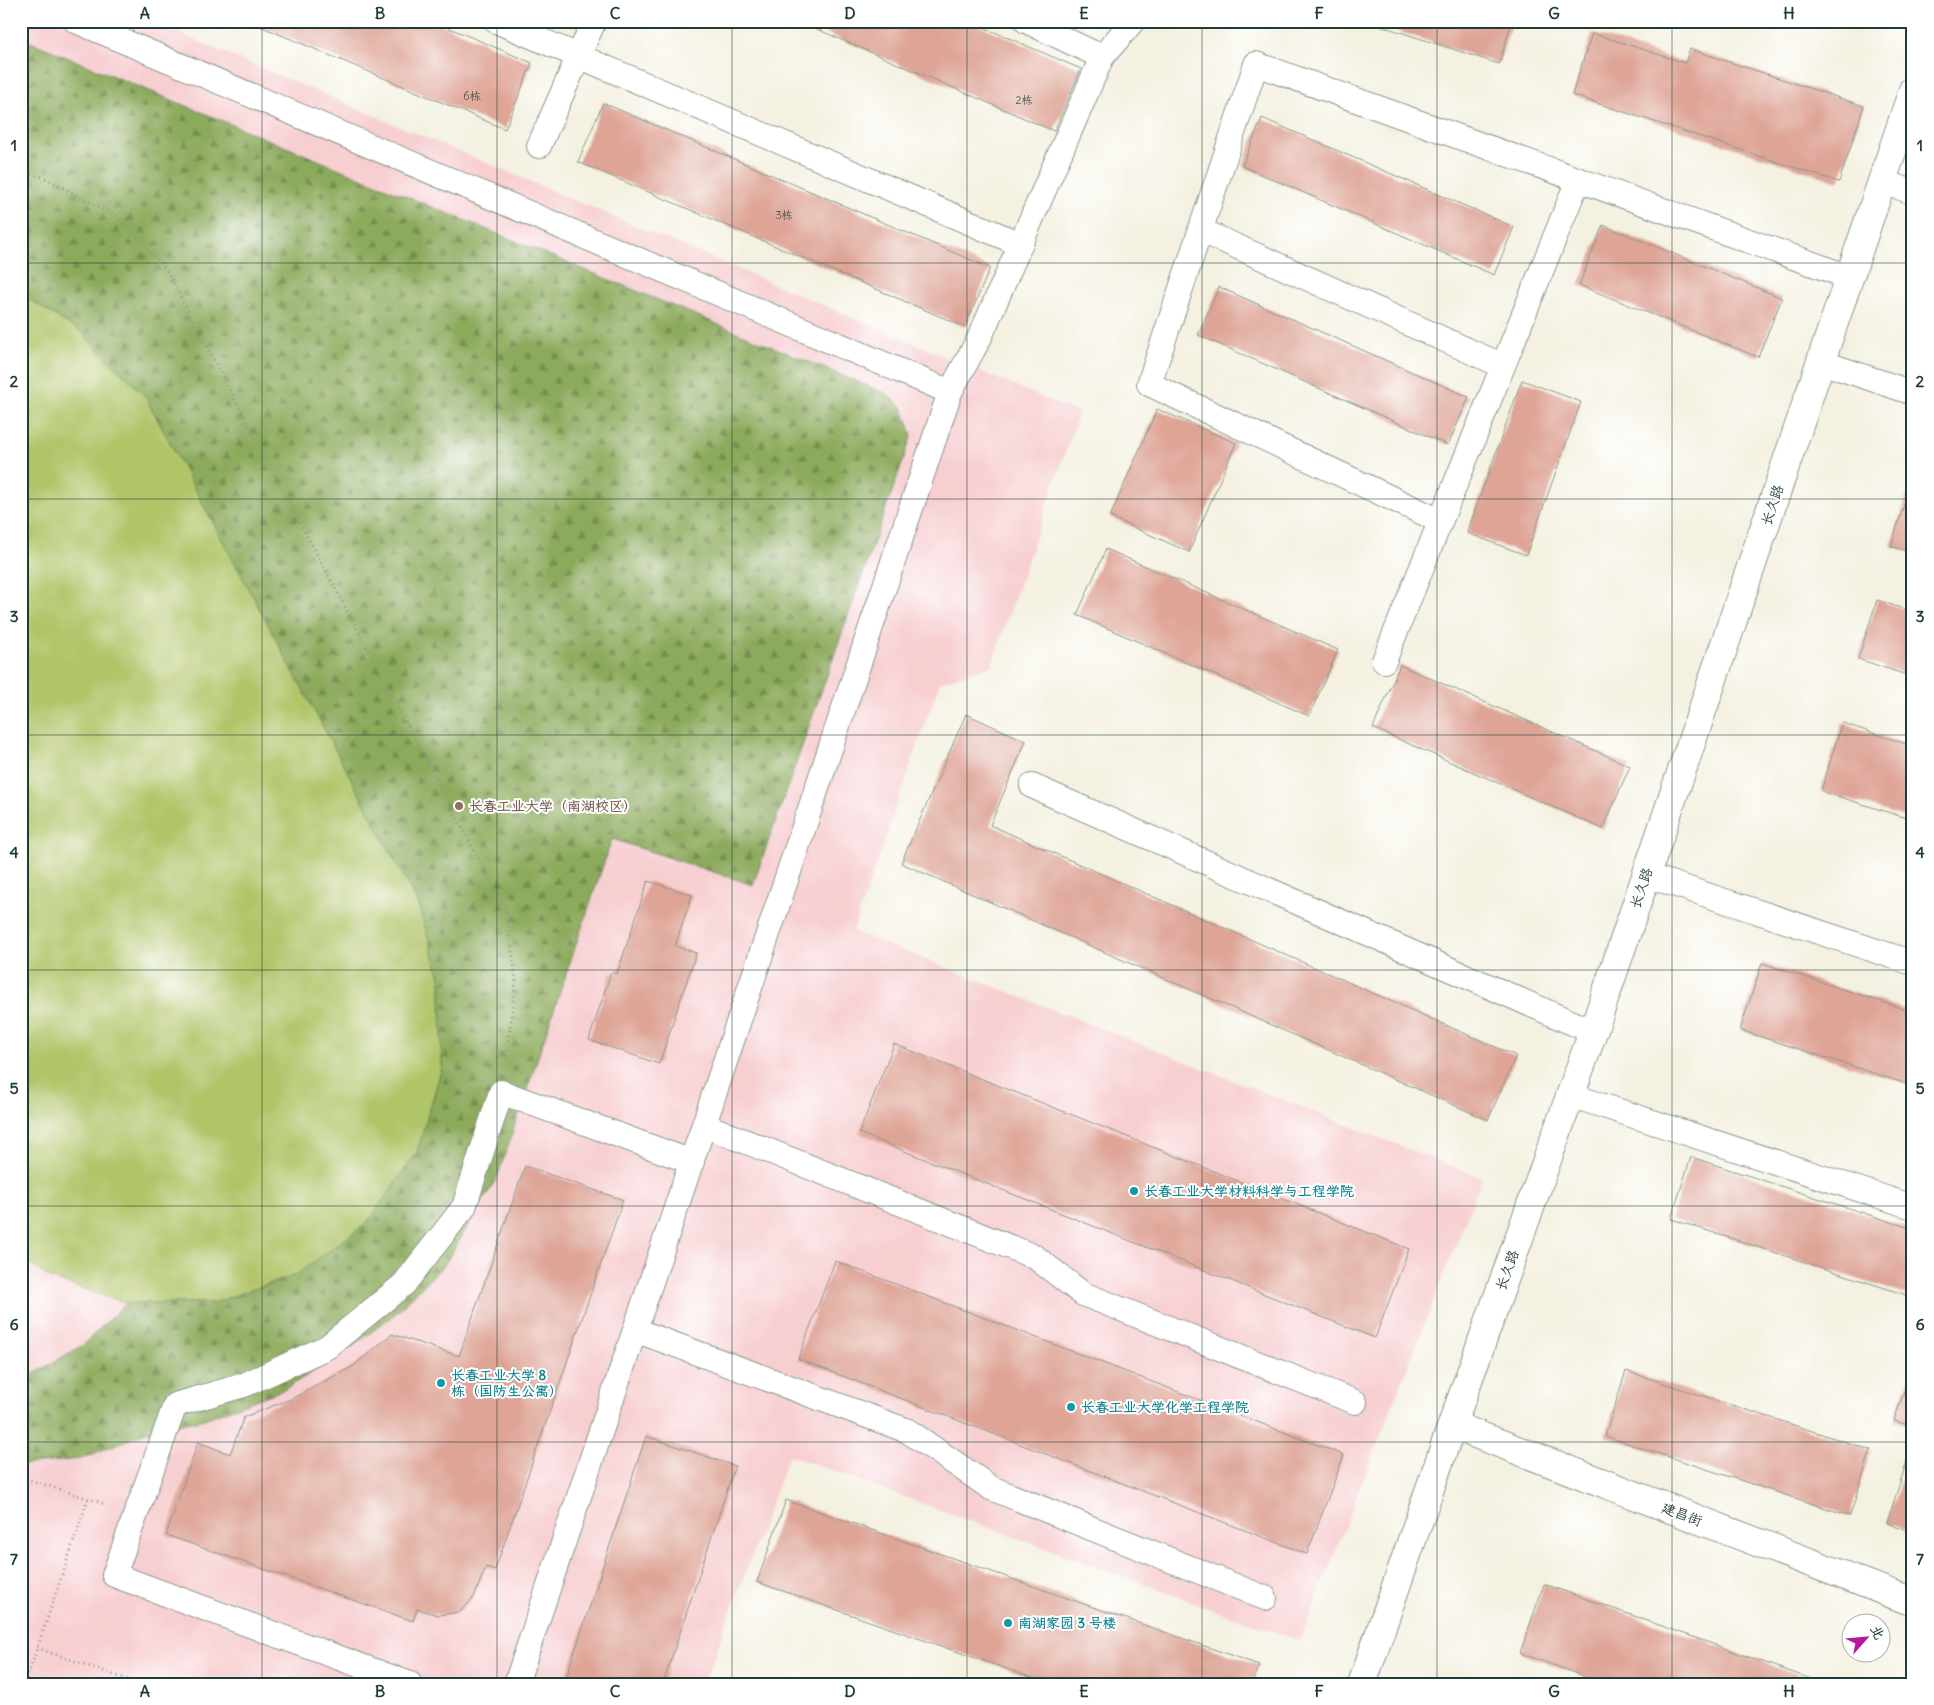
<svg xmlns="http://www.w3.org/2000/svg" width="1934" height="1705" viewBox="0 0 1934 1705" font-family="Delius,'LXGW WenKai TC',sans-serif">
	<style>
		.built { fill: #f7cfd1 }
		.green { fill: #b0c468; stroke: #68804e }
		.forest { fill: url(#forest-firs); stroke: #567448 }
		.building { fill: #dea496 }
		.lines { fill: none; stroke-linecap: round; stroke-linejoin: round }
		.service-casing { stroke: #8a978a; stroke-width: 26 }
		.tertiary-casing { stroke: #8a978a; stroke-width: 30 }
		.path { stroke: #8a978a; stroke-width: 3; stroke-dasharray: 1 4; stroke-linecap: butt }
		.service { stroke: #fff; stroke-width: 24 }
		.tertiary { stroke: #fff; stroke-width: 28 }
		.grid { fill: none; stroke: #1f3d34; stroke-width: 1; stroke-opacity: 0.55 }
		.education-dot { fill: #8d6e63; stroke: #fff; stroke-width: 2 }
		.culture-dot { fill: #0f9aa8; stroke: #fff; stroke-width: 2 }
		.labels { text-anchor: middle; stroke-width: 4; stroke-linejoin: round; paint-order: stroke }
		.number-label { font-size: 11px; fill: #4f574c }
		.street-label { font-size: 14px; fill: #1f3d34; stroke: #fff }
		.education-label { font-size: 14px; font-weight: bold; fill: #785e54; stroke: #fff; text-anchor: start }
		.culture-label { font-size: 14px; font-weight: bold; fill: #0d838f; stroke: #fff; text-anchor: start }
		.neatline { fill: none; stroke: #1f3d34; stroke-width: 2 }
		.grid-label { font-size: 16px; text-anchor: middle; font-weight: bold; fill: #1f3d34 }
	</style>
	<defs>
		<pattern id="forest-firs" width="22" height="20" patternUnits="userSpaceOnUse" patternTransform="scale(1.25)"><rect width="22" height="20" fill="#8caa5c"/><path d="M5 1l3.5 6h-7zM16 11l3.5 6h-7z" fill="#728c4d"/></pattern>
	</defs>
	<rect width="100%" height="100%" fill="#fff"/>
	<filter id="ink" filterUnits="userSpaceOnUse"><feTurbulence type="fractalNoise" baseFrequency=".02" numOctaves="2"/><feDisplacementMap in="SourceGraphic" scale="10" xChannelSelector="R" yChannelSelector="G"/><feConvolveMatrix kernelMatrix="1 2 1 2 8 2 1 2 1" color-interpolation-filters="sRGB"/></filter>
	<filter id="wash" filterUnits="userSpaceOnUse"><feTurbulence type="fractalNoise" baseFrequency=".0096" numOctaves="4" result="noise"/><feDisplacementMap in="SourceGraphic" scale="20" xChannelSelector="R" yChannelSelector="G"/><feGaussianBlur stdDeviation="1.12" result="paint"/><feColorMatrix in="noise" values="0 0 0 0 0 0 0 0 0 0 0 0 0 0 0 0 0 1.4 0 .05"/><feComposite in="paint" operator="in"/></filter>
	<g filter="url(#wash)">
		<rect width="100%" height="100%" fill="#f4f1e1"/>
		<path class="built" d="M21,21H150L1079,413L991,666L940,682L853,931L1482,1178L1300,1641L789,1455L704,1684H21Z"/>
		<path class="green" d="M21,294L81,332L145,396L418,903L441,980L442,1068L417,1152L367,1224L296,1275L213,1303H126L50,1278L21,1258Z"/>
		<path class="forest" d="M21,38L885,393L903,408L912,435L753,885L612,839L497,1178L445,1264L396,1313L348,1350L285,1389L204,1419L147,1432L80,1459L21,1465V1381L83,1345L126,1303H213L296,1275L366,1224L417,1152L442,1068L441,980L418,903L145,396L81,332L21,294Z"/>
		<g id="blocks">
			<path class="building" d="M248,21H433L532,63L505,129Z
				M798,21H969L1081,69L1054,131Z
				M1366,21H1512L1499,64Z
				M1592,33L1685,63L1690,49L1864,106L1839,182L1572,95Z
				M603,103L990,268L965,327L578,162Z
				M1262,118L1514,227L1494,275L1242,166Z
				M1603,225L1782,298L1758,357L1579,285Z
				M1219,287L1469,397L1448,445L1198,335Z
				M1522,380L1581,402L1526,555L1467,533Z
				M1157,409L1236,443L1189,552L1110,517Z
				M1910,486H1913V553L1891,546Z
				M1106,549L1338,650L1309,716L1077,615Z
				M1877,600L1913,612V677L1858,659Z
				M1400,665L1630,766L1603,829L1373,728Z
				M966,714L1026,741L990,825L1516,1056L1488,1120L901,863Z
				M1842,723L1913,746V820L1821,791Z
				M648,881L692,895L675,946L696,953L659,1064L589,1040L611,972L617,974Z
				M1762,963L1913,1012V1086L1740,1030Z
				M894,1044L1409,1249L1375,1338L859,1133Z
				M1691,1157L1913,1229V1297L1671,1219Z
				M525,1166L623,1200L495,1570L486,1567L474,1597L460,1612L439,1615L417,1609L413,1621L166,1535L198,1442L230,1454L244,1417L291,1399L352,1367L392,1334L459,1356Z
				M835,1261L1344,1455L1307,1554L798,1359Z
				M1626,1371L1871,1450L1850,1516L1605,1436Z
				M1910,1373L1913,1374V1426L1894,1421Z
				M646,1436L735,1466L663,1684H564Z
				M1912,1445H1913V1532L1887,1523Z
				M786,1500L1259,1665L1252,1684H1050L757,1582Z
				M1544,1584L1822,1683V1684H1605L1520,1653Z"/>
		</g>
	</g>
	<g filter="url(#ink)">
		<use href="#blocks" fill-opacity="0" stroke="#8a978a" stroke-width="1"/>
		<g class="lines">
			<defs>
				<path id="service" d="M76,21L950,392
					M496,21L1020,244
					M1026,21L1102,57
					M539,146L594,21
					M1882,182L1913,192
					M1200,230L1503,366
					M1821,362L1913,393
					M1440,521L1149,384L1256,64L1849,277
					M1384,661L1578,180
					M1032,786L1593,1032
					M1646,875L1913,963
					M1570,1095L1913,1207
					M704,1125L1035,1257L1083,1294L1355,1402
					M635,1330L908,1431L991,1488L1265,1598
					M410,1684L114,1575L175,1405L244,1385L327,1347L404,1284L464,1207L501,1092L692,1162
					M516,1684L950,392L980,337L1102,57L1133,21"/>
				<path id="tertiary" d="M1452,1425L1913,1602
					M1362,1684L1452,1425L1593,1032L1913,90"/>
			</defs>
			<use href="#service" class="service-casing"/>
			<use href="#tertiary" class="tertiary-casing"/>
			<path class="path" d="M21,172L43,177L118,217L165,268L506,910L516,979L506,1060
				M21,1477L105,1504
				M37,1648L140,1684
				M25,1684L88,1499"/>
			<use href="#service" class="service"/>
			<use href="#tertiary" class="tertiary"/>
		</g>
	</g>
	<path class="grid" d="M262,21V1684M497,21V1684M732,21V1684M967,21V1684M1202,21V1684M1437,21V1684M1672,21V1684M21,263H1913M21,499H1913M21,735H1913M21,970H1913M21,1206H1913M21,1442H1913"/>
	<circle class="education-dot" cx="459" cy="806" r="5"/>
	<g class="culture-dot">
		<circle cx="1134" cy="1191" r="5"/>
		<circle cx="441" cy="1383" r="5"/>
		<circle cx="1071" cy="1407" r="5"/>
		<circle cx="1008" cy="1623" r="5"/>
	</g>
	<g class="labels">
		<g class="number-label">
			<text x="472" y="100">6栋</text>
			<text x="1024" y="104">2栋</text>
			<text x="784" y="219">3栋</text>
		</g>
		<g class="street-label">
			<text transform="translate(1772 505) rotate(-71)" y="5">长久路</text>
			<text transform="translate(1641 888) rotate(-71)" y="5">长久路</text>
			<text transform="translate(1507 1270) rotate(-70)" y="5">长久路</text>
			<text transform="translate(1682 1514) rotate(21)" y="5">建昌街</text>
		</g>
		<g class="education-label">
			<text x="469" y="811">长春工业大学（南湖校区）</text>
		</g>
		<g class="culture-label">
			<text x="1144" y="1196">长春工业大学材料科学与工程学院</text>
			<text x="451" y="1380">长春工业大学 8<tspan x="451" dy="16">栋（国防生公寓）</tspan></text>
			<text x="1081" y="1412">长春工业大学化学工程学院</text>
			<text x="1018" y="1628">南湖家园 3 号楼</text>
		</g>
	</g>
	<rect width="1934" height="1705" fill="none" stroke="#fff" stroke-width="55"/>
	<g transform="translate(1866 1638) rotate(63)"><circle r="24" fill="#ffffff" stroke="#a5b1ae"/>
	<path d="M0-4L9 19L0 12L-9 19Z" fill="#b5179e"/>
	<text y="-8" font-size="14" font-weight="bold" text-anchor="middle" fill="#1f3d34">北</text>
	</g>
	<rect x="28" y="28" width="1878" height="1650" class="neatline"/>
	<g class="grid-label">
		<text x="145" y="19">A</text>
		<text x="380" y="19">B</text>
		<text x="615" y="19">C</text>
		<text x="850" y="19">D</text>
		<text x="1084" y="19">E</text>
		<text x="1319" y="19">F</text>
		<text x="1554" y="19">G</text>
		<text x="1789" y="19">H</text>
		<text x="14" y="151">1</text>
		<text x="1920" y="151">1</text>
		<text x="14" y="387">2</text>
		<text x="1920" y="387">2</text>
		<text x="14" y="622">3</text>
		<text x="1920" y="622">3</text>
		<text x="14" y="858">4</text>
		<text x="1920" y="858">4</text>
		<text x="14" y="1094">5</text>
		<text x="1920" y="1094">5</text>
		<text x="14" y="1330">6</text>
		<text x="1920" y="1330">6</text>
		<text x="14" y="1565">7</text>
		<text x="1920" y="1565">7</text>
		<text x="145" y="1697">A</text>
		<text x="380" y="1697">B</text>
		<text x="615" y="1697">C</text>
		<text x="850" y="1697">D</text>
		<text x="1084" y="1697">E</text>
		<text x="1319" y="1697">F</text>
		<text x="1554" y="1697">G</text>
		<text x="1789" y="1697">H</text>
	</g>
</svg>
